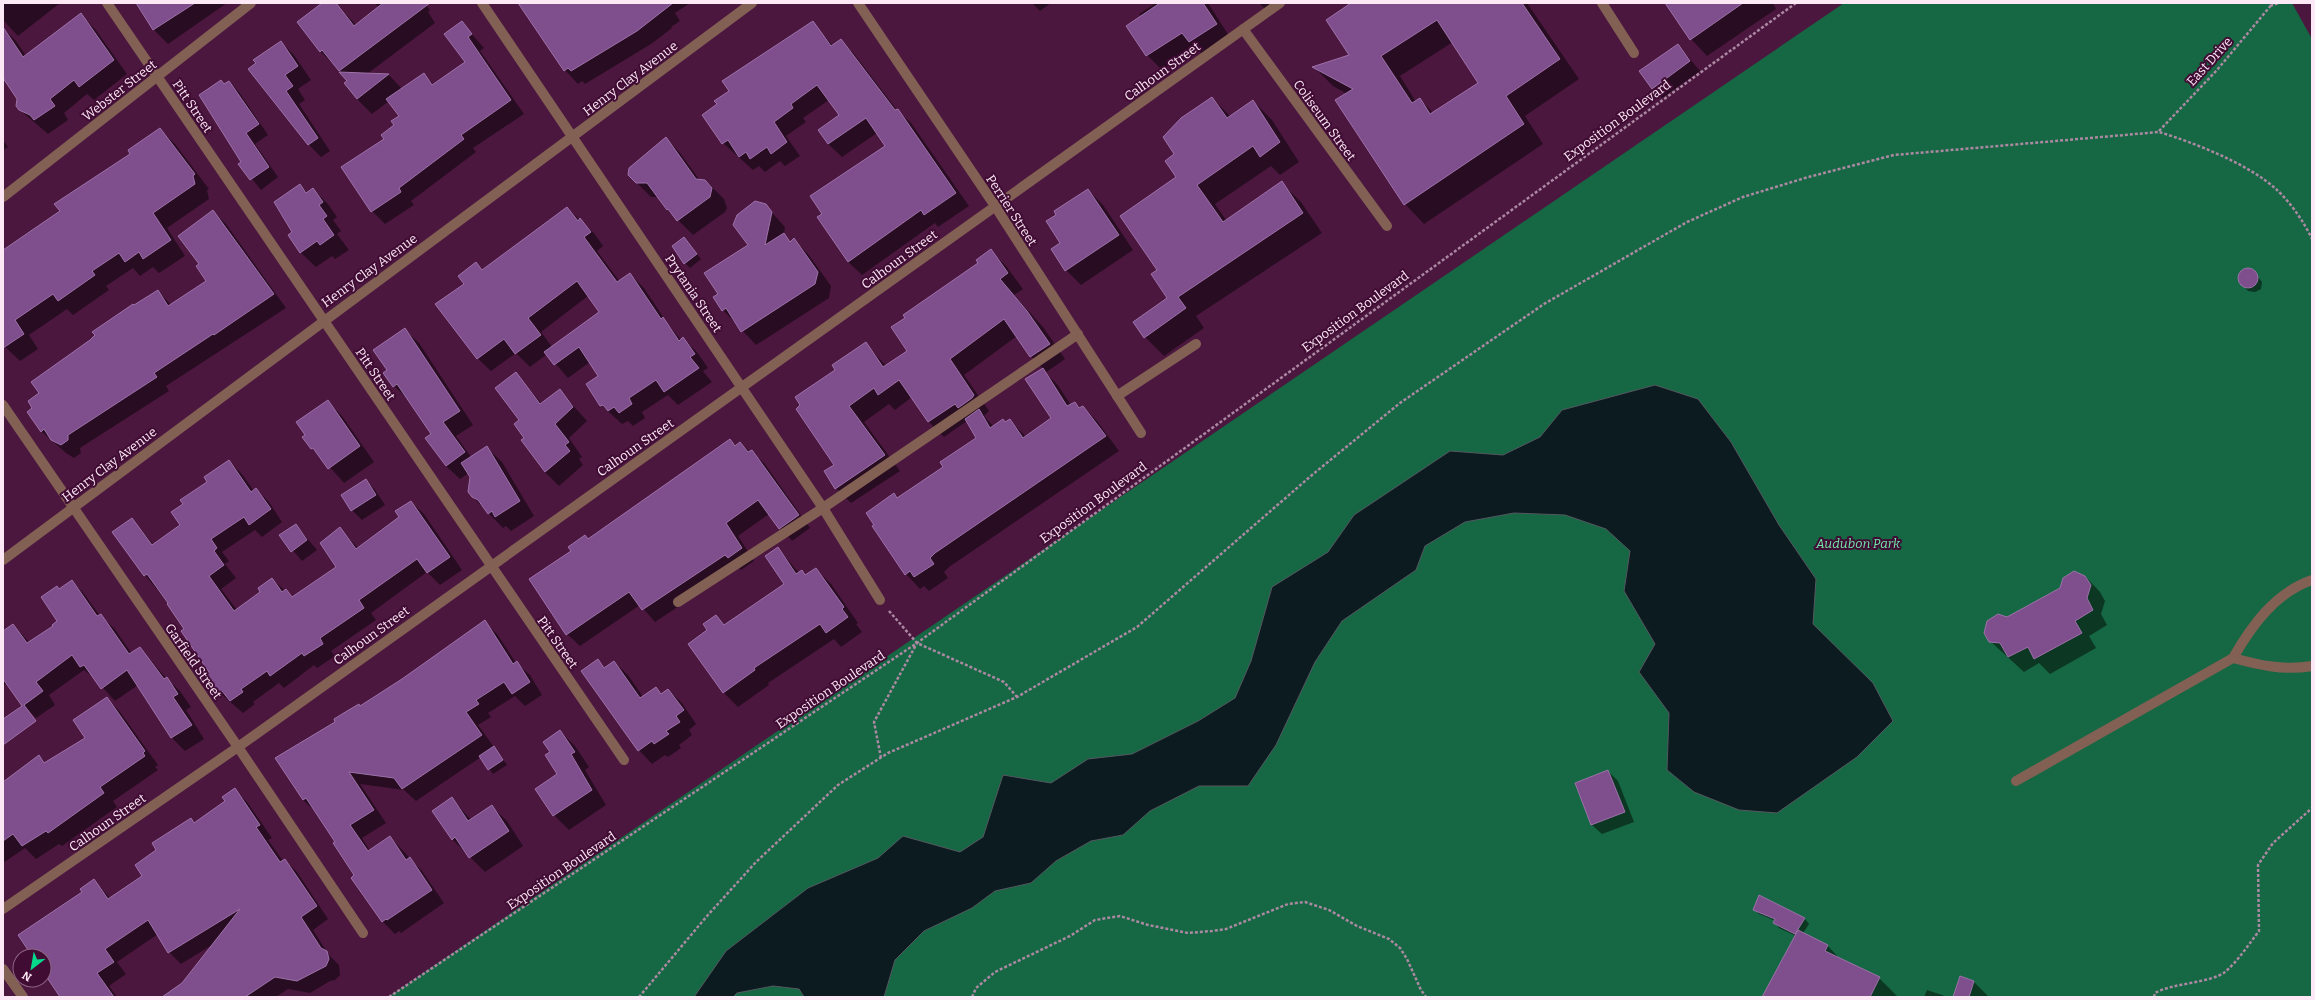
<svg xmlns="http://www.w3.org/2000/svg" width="2315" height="1000" viewBox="0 0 2315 1000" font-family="Bitter,serif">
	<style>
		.green { fill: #166743 }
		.water { fill: #0c1b20; stroke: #545860 }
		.shadow { fill: #0007; fill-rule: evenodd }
		.building { fill: #7f4e8d; stroke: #9d72a9; fill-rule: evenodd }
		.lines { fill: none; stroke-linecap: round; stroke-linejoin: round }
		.path { stroke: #ac89a3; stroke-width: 2.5; stroke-dasharray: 3 2; stroke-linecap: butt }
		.service { stroke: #836054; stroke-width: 10 }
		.minor { stroke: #836054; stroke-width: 10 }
		.labels { text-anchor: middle; stroke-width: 4; stroke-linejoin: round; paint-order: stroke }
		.street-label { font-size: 13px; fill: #fde8f6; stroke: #400c34 }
		.park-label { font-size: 13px; font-style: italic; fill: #71e9aa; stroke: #400c34 }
	</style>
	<rect width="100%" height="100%" fill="#4c173f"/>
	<path class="green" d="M1844,3H2292L2312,39V997H388Z"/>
	<path class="water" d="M1655,385L1698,399L1731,442L1779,525L1816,579L1813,624L1873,683L1893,721L1857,757L1777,813L1739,810L1694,792L1667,770L1669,713L1639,672L1655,644L1624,591L1630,551L1606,529L1565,515L1514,513L1465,522L1425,546L1416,570L1342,621L1315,662L1276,745L1248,786H1199L1150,811L1123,835L1091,841L1056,861L1031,883L995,891L972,908L924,931L895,960L884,997H804L799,989L773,986L737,993L733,997H694L726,951L808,888L878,858L903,836L960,852L983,837L1003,775L1051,783L1088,759L1132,754L1198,721L1235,698L1251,661L1272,587L1328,552L1354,515L1450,451L1503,455L1540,437L1562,410Z"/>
	<path class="shadow" d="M3,3H60L18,36L3,20Z
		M137,3H227L168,44L154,30Z
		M327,3L337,5L356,25L379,8L375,3H425L430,10L428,12L435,23L367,74L389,75L402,89L423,74L434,85L467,62L462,23L484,48L480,51L524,114L473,148L476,152L411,201L414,205L385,224L372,211L386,139L400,116L389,101L372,114L357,99L342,73L320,51Z
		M519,3H690L675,13L680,21L671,27L672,28L651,44L585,84L582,81L578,84L565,70Z
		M1032,3H1051L1040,11Z
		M1156,3H1208L1231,39L1204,56L1196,48L1162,70L1147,55L1128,26L1142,17L1139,14Z
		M1259,3H1274L1265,9Z
		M1352,3H1527L1579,79L1525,116L1543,144L1424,224L1405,204L1336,100L1347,94L1333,86L1314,67L1351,55ZM1453,42L1479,83L1433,113L1420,99L1416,102L1400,76Z
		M1666,3H1773L1776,9L1707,56L1691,39Z
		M81,15L95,29L127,74L94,100L87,94L64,113L68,120L48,134L20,110L18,99L3,77V28L16,41L26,56Z
		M813,23L833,46L841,40L854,54L897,110L911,123L969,206L938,227L935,223L862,275L848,262L824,214L886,146L877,133L842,157L828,144L819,130L840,115L829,100L803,118L806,122L786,136L800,156L785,166L780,161L765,172L759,166L753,170L723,143L718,105L730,91Z
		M281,42L294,55L311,80L298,89L305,100L299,104L330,151L321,157L308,144L258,63Z
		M1678,45L1700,71L1662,98L1652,88Z
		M221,81L225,85L229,82L239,92L268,135L255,144L278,177L261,190L240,164L243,162Z
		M1212,98L1231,117L1253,101L1272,120L1299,162L1280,175L1271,166L1215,204L1226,220L1281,183L1301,202L1322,233L1196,316L1204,328L1164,356L1145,337L1169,298L1158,270L1177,178L1175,154Z
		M160,129L175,144L209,189L207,190L209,199L167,228L185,256L159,273L153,267L140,276L133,268L106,286L109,290L73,315L67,309L29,335L38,349L20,361L3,345V249L61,211Z
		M666,138L680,153L701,182L709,184L724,199L727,208L725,212L693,235L667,209L658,197H651L629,175Z
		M3,140L8,147L3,150Z
		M300,185L308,193L313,189L328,204L337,217L333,220L341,231L337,234L349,250L335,259L332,256L316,267L301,253L289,236L293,233Z
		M1088,190L1103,205L1133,250L1081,285L1066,270L1061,243Z
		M765,205L785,227L784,234L791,242L794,240L808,254L831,286L829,298L756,345L723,310L719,294L749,246Z
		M567,208L594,233L603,246L597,251L620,282L630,274L644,288L667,323L681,340L683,339L697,352L708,368L703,371L712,382L678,405L668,395L642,412L645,418L633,426L628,421L622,424L601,405L599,376L590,362L568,378L547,354L530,367L516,353L491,371L477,358L465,284L476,263L483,271ZM588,296L600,313L552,347L541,332Z
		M213,211L226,224L286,308L166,386L169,391L80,448L81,453L74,458L66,453L41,431L33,408L40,394L91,340L134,306L158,291L171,305L207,281L200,264Z
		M684,238L701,259L690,268L685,263Z
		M991,251L1006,266L1023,289L1014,295L1043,327L1065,359L1045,373L1057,384L1071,405L1075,403L1080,408L1083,407L1097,421L1119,451L949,567L944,572L948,578L929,591L924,586L920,589L906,574L875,525L894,495L898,499L945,467L978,438L967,421L944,437L928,421L912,397L895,410L889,404L864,422L900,471L851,503L836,488L837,370L866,344L886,366L908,351ZM1017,336L1031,356L1043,369L1052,418L1026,437L1010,420L994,427L984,416L989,411L964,375Z
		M2246,269L2253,271L2262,282L2261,289L2255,292L2248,291L2239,280L2240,273Z
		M405,330L419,343L473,425L456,436L471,457L487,448L502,462L534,516L511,531L506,526L503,528L472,496L471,477L469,473L460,479L446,466L432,435L408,399L394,386L385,373L389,371Z
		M515,373L542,404L560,391L587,421L569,438L582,457L579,459L583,465L559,486L545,472L523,440L526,438L520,420Z
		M327,401L342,416L374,462L344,483L303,437Z
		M730,441L736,446L740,443L764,463L810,528L792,541L769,514L738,536L754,561L741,570L738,567L655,622L640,605L580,646L567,634L588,540Z
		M229,461L241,473L254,491L256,489L269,502L282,522L262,537L255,530L222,552L229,561L225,564L236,578L221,589L237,610L262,592L272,579L293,598L337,567L340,529L358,548L401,517L411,502L424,514L462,570L440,585L427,572L371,613L376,620L331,651L335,656L317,668L314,665L284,688L279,683L253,702L255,704L243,713L220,693L207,675L211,672L186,629L169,604L145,575L132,519L154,545L182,525L184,504Z
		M366,480L375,490L385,505L362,520L352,510Z
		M296,525L317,550L302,561L280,535Z
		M778,548L799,573L802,571L806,576L816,569L831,584L858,623L856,624L862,632L841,647L834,639L768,683L769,685L738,707L723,692L708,630L716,616L725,625L786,584Z
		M2085,576L2100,592L2105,601L2101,614L2107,625L2089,636L2096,648L2050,674L2039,663L2024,672L1990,641L2007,618Z
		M72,581L85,595L100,616L114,628L132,654L140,648L166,678L180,691L191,707L186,710L204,739L185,751L172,738L138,685L115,701L95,679L84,670L49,695L55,705L36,718L23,705L7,683L3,686V633L13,625L29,642L54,627L59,621V590Z
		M484,622L497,634L516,663L530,675L542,695L525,706L515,696L488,713L491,717L478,725L507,765L493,774L481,757L416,801L404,790L360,784L386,823L362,838L370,851L390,837L422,871L444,903L401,933L399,931L395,934L382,921L336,842L316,812L303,800L360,707L402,680Z
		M598,661L605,668L614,662L628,675L643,697L656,688L662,694L668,690L682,703L696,724L689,730L692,735L679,745L681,748L668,757L665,755L652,764L639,750Z
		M107,698L120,712L158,765L155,767L158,770L113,801L117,807L62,846L59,844L36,859L25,848L3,863V784L45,764L87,738Z
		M560,731L575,746L589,767L585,770L606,805L569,830L554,815L536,789L559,774L551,752Z
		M1608,771L1618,781L1634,822L1602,834L1592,825L1576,783Z
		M234,789L247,802L272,838L268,840L283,861L285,860L297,872L328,919L313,930L329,955L339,965L340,975L335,980L330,981L310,993L288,989L276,997H164L183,983L212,945L181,964L169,952L158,934L117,962L126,974L109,986L117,997H67L44,971V956H34L84,892L94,881L111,899L144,876L158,850L191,820L195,824L227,802Z
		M452,799L471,820L492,807L507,821L523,846L485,872L452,839Z
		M1760,896L1805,919L1809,924L1803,933L1827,945L1841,960L1879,978L1898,997H1764L1780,964L1782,965L1796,936L1779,928L1775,923L1776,921L1759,914L1754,909Z
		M1960,977L1974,982L1989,997H1954Z
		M1927,990L1948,997H1924Z"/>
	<path class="building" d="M136,3H195L153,30Z
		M322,3H336L354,26L383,3H430L339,71L322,50L320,52L297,22Z
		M518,3H673L637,31L571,71L568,68L564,71Z
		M1160,3H1203L1217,24L1189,42L1182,33L1146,56L1126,26Z
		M1351,3H1522L1560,59L1506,96L1524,124L1404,205L1335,100L1353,89L1312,67L1349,55L1326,20ZM1437,20L1478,83L1430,114L1420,98L1412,103L1381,56Z
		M1665,3H1743L1690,40Z
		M81,13L114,60L79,87L74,80L50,99L55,106L34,120L30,115L19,110L16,106L17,99L3,78V27L23,57Z
		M462,21L472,34L468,37L511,100L461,135L464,139L399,188L401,192L371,212L341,167L384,139L381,135L394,125L391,121L399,116L386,99L424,73L432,85L465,62L444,34Z
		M813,21L831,46L841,39L895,110L898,109L956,193L924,215L921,210L848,262L817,217L822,214L810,196L885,146L866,118L828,144L818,130L839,115L817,85L791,104L793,108L774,122L787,142L771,154L767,147L750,159L746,152L739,157L728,140L722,144L702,115L717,104L714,101L729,91L722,81Z
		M281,41L298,66L285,75L293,86L286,91L318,138L308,145L248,69L256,63L253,60Z
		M1678,44L1690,61L1652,89L1639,71Z
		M339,72L389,74L357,99L344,83L347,81Z
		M221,80L224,84L229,81L259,124L246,133L269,167L250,180L238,164L241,162L199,95Z
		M1212,97L1227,118L1253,100L1280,142L1260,157L1253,146L1197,185L1223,222L1282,181L1303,213L1178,297L1186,308L1144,338L1133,322L1167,298L1151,274L1157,270L1120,216L1176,177L1165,161L1174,154L1163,137L1181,118Z
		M160,128L195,174L193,176L195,184L153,213L171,240L143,259L139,252L125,262L119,253L92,271L95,275L58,301L53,294L15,320L24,334L3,348V250L60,211L54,204L130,154L128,150Z
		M666,137L696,179L705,180L712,188L710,197L677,221L668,209L667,210L647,183H636L628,175L629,168Z
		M300,184L306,193L313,188L323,202L319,205L327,216L323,219L334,235L320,245L317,241L300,253L288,235L292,232L274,202Z
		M1088,189L1119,235L1065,271L1051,249L1060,243L1046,221L1056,215L1054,211Z
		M755,201L766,204L772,212L765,245L784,233L790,242L794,238L818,272L815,284L741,332L726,308L722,311L713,297L718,294L704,273L748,245L733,225L737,215Z
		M567,207L578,221L580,218L591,232L584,237L617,282L630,273L661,319L663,317L679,341L683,337L695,354L690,357L699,368L664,392L656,380L629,398L632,404L619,413L614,407L608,411L603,405L600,406L586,384L598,376L579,347L554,365L544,352L599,312L577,281L528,318L541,335L515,354L504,339L477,359L435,304L464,284L458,276L476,262L482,270Z
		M213,210L274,294L214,335L213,334L154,373L157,377L68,435V440L61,445L51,440L44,429L41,432L27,412L32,408L28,401L39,393L31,382L90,340L95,335L92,332L133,304L134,305L158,290L168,306L206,281L196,266L199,264L178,236Z
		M684,237L697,254L684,264L672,246Z
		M991,249L1008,273L1000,279L1027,311L1050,344L1030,357L1004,319L950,359L974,395L972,398L958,408L955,404L928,422L899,380L878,395L874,388L849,406L885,455L835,489L824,471L834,465L796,409L800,405L795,397L835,370L832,365L866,342L883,367L907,351L891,327L905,318L903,315L978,263L976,260Z
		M2238 278a10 10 0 1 1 20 0a10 10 0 1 1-20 0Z
		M405,328L460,411L443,422L465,452L446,466L425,438L431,434L397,384L393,387L383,373L387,370L373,350Z
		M1043,368L1067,406L1075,402L1079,408L1083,406L1106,436L935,553L930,558L934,564L914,577L910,571L905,575L872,526L874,525L866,513L894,493L897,498L943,467L940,462L976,438L965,419L979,409L990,428L1003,419L1005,422L1010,419L1023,438L1051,418L1025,379Z
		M516,372L540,404L560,389L573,407L555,424L569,442L565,445L570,451L545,472L521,440L524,438L514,424L519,420L495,388Z
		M328,400L360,446L328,469L313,448L311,449L302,437L305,435L296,422Z
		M730,439L735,446L740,442L748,452L752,450L799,515L779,529L758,500L726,523L742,548L728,558L725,555L642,610L629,592L566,635L529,579L571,551L568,547L585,535L588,539Z
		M487,446L520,501L495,517L492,511L488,514L478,500L472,497L468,492L470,477L461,463Z
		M229,460L251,492L256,488L271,509L249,525L244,517L211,539L217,548L214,551L224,565L209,576L234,611L260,592L258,588L272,578L282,592L286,589L292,597L336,567L320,543L340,527L356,549L399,517L395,511L411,501L450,557L427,573L417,559L359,600L364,608L320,638L323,644L304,656L302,653L270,676L267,671L241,689L243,692L230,701L222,691L219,693L205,675L209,672L181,631L184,629L167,604L168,603L147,574L144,576L112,532L132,518L152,545L180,525L171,512L183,504L180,500L207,482L204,477Z
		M366,479L376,495L351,511L341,495Z
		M296,524L307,540L291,552L279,535Z
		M778,547L796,574L802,570L805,575L816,568L844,607L842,609L848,617L826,633L820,624L754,668L755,670L723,693L688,644L707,630L703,624L716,615L724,625L784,584L765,556Z
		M2074,571L2085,576L2091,585L2087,598L2093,610L2075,621L2082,633L2034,659L2028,647L2008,657L2000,643L1989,642L1984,633L1987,621L1998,614L2007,617L2060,588L2063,578Z
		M72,580L97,616L101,614L129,654L140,647L164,679L167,677L178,694L173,697L192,725L171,738L127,670L101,689L84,665L80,667L72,655L36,682L43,691L24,705L36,721L3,745V719L22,706L3,679V631L13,624L27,643L53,626L52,625L57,621L41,597L57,586L59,589Z
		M485,620L513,664L517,661L530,682L512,694L504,682L476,700L479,704L466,712L482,735L402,789L394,778L349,772L374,810L350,825L368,851L390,836L406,860L410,857L432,890L387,920L386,919L382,922L351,878L354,875L333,843L335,842L306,798L303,800L275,758L335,722L334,719L347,711L359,704L360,706L402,679Z
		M598,659L604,668L614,661L640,698L656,687L661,694L668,689L684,710L676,716L680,722L666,731L669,734L654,744L652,741L638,751L581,671Z
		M107,697L145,751L143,753L145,756L100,787L104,793L48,833L46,831L22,846L13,834L3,841V782L39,755L44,763L85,738L73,720Z
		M560,730L575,752L571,754L592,790L553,816L535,789L557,774L545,755L550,752L543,742Z
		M494,746L503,760L488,770L479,756Z
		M1608,770L1625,812L1591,825L1575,783Z
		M235,788L260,825L256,827L280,862L285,859L317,906L301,917L321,948L327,951L329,959L326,966L297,981L275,977L245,997H162L182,983L240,909L168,953L148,920L105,949L114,962L97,973L114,997H60L44,973V956H32L18,935L82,892L80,889L94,879L108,899L142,876L135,865L156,850L152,843L191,818L194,823L225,801L222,797Z
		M452,797L468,821L492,805L509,831L469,858L455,837L452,840L432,811Z
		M1759,895L1805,918L1795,934L1773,923L1775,919L1753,910Z
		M1798,930L1828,945L1825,951L1880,977L1870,997H1762Z
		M1960,976L1974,981L1969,997H1953Z"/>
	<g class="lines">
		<path class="path" d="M2270,6L2279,3
			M2159,131L2217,70L2273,3
			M889,611L917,643L1004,682L1017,697
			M881,758L874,722L917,643
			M389,997L917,643L1796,3
			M639,997L707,916L756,862L838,785L888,753L1017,697L1137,627L1312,475L1400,403L1544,304L1687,222L1743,197L1805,178L1894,155L2159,132C2195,143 2249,164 2277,190C2291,203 2304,222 2312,239
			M972,997L976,988L995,972L1070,936L1095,920L1120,916L1148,925L1188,933L1212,931L1226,929L1288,904L1305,902L1329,910L1357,926L1389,939L1400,948L1407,959L1421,990L1426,997
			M2154,997L2155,993C2172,983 2211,983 2225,972C2238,961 2249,944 2259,931L2258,865L2273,843L2312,808"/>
		<path class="service" d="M1117,396L1196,344
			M678,602L823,508L1078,334
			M2233,658C2259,665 2284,671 2312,666
			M2016,781L2233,658C2252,625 2275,593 2312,580"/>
		<path class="minor" d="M107,3L624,760
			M482,3L823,508L880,600
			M858,3L995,206L1141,433
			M1602,3L1634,53
			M1243,29L1387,226
			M3,197L251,3
			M3,405L238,747L363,933
			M3,560L752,3
			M3,909L238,747L1280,3
			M3,969L23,997"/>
	</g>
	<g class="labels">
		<g class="street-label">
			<text transform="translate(2209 61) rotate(-48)" y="5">East Drive</text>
			<text transform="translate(1162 71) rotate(-36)" y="5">Calhoun Street</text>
			<text transform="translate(630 78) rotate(-37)" y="5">Henry Clay Avenue</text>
			<text transform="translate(119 90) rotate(-38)" y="5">Webster Street</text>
			<text transform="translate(193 106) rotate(56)" y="5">Pitt Street</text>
			<text transform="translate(1325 120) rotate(54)" y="5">Coliseum Street</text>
			<text transform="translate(1617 120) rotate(-36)" y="5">Exposition Boulevard</text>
			<text transform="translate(1012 210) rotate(57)" y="5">Perrier Street</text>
			<text transform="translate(899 259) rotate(-36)" y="5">Calhoun Street</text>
			<text transform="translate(369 270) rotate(-36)" y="5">Henry Clay Avenue</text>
			<text transform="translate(694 293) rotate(56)" y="5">Prytania Street</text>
			<text transform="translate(1355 311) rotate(-36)" y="5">Exposition Boulevard</text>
			<text transform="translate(376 374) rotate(56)" y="5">Pitt Street</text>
			<text transform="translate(635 447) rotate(-35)" y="5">Calhoun Street</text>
			<text transform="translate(109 464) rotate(-37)" y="5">Henry Clay Avenue</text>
			<text transform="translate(1093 502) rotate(-36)" y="5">Exposition Boulevard</text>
			<text transform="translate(371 635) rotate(-36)" y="5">Calhoun Street</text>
			<text transform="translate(558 642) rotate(55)" y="5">Pitt Street</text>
			<text transform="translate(194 661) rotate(55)" y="5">Garfield Street</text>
			<text transform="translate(830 689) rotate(-34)" y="5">Exposition Boulevard</text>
			<text transform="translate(107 822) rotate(-35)" y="5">Calhoun Street</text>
			<text transform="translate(561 870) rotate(-34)" y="5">Exposition Boulevard</text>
		</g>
		<g class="park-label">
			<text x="1858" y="548">Audubon Park</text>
		</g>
	</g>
	<rect width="2315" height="1000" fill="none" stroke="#fde8f6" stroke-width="8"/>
	<g transform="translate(32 968) rotate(211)"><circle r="19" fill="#400c34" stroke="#8c6482"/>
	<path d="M0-3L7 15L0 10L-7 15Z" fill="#07d98b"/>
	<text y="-6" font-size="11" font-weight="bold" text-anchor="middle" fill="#fde8f6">N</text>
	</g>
</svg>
